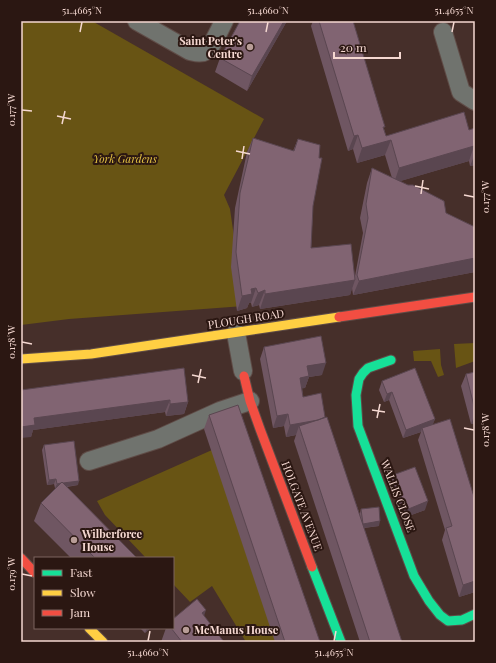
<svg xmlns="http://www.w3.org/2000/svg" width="496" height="663" viewBox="0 0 496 663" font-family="'Playfair Display',serif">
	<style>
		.green { fill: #685414 }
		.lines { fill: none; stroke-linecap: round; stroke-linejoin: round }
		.street-casing { stroke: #5f4c47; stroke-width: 20 }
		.fast-casing { stroke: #5f4c47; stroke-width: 11 }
		.slow-casing { stroke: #5f4c47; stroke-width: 11 }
		.jam-casing { stroke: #5f4c47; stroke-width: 11 }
		.street { stroke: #70736e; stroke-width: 18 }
		.fast { stroke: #16e098; stroke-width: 9 }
		.slow { stroke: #ffcf43; stroke-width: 9 }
		.jam { stroke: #f24e42; stroke-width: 9 }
		.wall { fill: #6f5662 }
		.shaded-wall { fill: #5a4650 }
		.building { fill: #816472; stroke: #5a4650 }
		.ticks { fill: none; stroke: #f5d8d1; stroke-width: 1.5 }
		.poi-dot { fill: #b89d97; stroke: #2b1712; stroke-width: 1.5 }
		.labels { text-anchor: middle; stroke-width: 4; stroke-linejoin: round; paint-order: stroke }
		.poi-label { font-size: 11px; font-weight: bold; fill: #f5d8d1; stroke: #2b1712; text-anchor: start }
		.park-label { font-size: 11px; font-style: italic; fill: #e7c544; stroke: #2b1712 }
		.street-label { font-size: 11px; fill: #f5d8d1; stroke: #2b1712 }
		.neatline { fill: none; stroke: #f5d8d1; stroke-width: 1.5 }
		.ticks-label { font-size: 10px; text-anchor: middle; fill: #f5d8d1 }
	</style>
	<rect width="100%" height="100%" fill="#462f2a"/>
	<path class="green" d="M21,21H92L264,119L224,195L230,209L244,306L69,319L21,325Z
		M475,343V361L456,368L454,344Z
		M440,349L441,365L444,375L438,377L431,361H414L413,351Z
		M212,450L285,642H246L212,586L190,602L173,584V558H146L105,515L97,501Z"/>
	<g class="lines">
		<defs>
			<path id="street" d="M137,21L190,51C195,52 201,54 206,51C212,47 220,29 224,21
				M443,32L461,92L475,101
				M236,333L243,371
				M89,461L158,439L220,411L250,401"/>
			<path id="fast" d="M391,360L368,368L363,373L359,379L356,395L358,426L414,576L429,601L440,615L448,621L462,620L475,614
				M312,567L341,642"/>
			<path id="slow" d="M21,359L91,354L339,317
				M89,628L103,642"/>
			<path id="jam" d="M339,317L475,297
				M244,376L250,401L260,429L312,567
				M21,558L35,573"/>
		</defs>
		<use href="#street" class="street-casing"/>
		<use href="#fast" class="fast-casing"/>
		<use href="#slow" class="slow-casing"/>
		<use href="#jam" class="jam-casing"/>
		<use href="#street" class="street"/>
		<use href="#fast" class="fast"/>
		<use href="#slow" class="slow"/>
		<use href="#jam" class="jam"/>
	</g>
	<path class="wall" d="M240,21H287L247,91L215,72L220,58Z
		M313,21H353L386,136L469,130L475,128V165L470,166L469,161L400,181L446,213L475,227V272L353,295L352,288L350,295L260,309L259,305L252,307L251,303H249L247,308L237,311L231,267L235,208L247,152L253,138L293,151L298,139L313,206L311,248L355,276L363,233L360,218L367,183L372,168L392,178L385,155L357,163L353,149L348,151L311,26Z
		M264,347L322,375L309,377L305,388H302L303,397L325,417L360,515V513L361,509L379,526L364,528L402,642H360L294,441L296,435L286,437L284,426L273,428L260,359Z
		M475,372V423L471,424L461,386L466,374Z
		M382,381L435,419L432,425L475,592L459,597L442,540L445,530L418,440L421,432L403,438L389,400L384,402L379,390Z
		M21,390L188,402L184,414L166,416L165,412L33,430L31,437Z
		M209,415L320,642H275L204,429Z
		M44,445L78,485L67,487L137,558H71L34,521L41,503L56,488H55L54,484L47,485L42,450Z
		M393,475L425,510L403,518L390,483Z
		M204,616L224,642H161L166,628H173Z
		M140,628H150L145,633Z"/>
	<path class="shaded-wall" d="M284,21H287L247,91L252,76Z
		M358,135L353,149L348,151L354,136Z
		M391,140L385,155L357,163L362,148Z
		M474,146L469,161L394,183L399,168Z
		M475,154V165L470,166Z
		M475,258V272L353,295L359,281Z
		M355,280L350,295L260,309L265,294Z
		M256,288L251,303H249L247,308L237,311L242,296L251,289Z
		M265,290L259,305L252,307L258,293Z
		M326,363L322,375L309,377L305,388L295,390L300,378L307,366Z
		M392,392L389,400L384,402L387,394Z
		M170,400L165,412L33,430L31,437L21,438V427L34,418Z
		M188,402L184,414L166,416L170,404Z
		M288,414L284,426L273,428L277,416Z
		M475,414V423L471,424Z
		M326,419L299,426L296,435L286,437L290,425Z
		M435,419L432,427L422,428L421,432L403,438L406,430Z
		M56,479L54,484L47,485L49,480Z
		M79,481L78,485L55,488L57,484Z
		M428,501L425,510L403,518L406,510Z
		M380,521L379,526L362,528L363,524Z
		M475,581V592L459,597L463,585Z
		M206,610L200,628L202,613Z
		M147,628H150L145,633Z"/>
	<path class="building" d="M240,21H284L252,76L220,58Z
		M319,21H353L385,127H383L386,136L464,112L469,130L475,128V150L474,146L399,168L391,140L362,148L358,135L354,136Z
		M253,138L294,151L298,139L320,145L319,158H322L313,206L311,248L351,244L355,280L265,294V290L258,293L256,288L251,289L252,294L242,296L236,252L240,193Z
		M372,168L408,185H413L444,201L446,213L475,227V258L359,281L357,275L368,218L366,204Z
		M321,336L326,363L307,366L309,376L300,378L303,397L321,393L325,417L318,420L290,425L288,414L277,416L264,347Z
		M184,368L188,402L170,404V400L34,418L35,425L21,427V390Z
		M415,368L435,419L406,430L392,392L387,394L382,381Z
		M475,372V410L466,374Z
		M238,405L320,642H285L209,415Z
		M327,417L402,642H370L299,426Z
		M450,419L475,500V581L463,585L446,528L452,526L422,428Z
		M74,441L79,481L63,483L62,482L61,483L57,484L56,479L49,480L44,445Z
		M415,467L428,501L406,510L393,475Z
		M62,482L137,558H95L41,503Z
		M379,507L380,521L363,524L361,509Z
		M197,599L206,610L202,613L224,642H182L171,628H173V619Z"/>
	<path class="ticks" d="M80,32L82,22M266,32L268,22M452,32L454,22M22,110L32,111M57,116L71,119M62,124L65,111M236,151L250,154M242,159L244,146M415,186L429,189M421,194L423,180M464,195L474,197M22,342L32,344M192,375L206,378M198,383L201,369M372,410L385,412M377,418L380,404M464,428L474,430M22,574L32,576M148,641L150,631M334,641L336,631"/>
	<g class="poi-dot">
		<circle cx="250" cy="47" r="4"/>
		<circle cx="74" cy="540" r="4"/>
		<circle cx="186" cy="630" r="4"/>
	</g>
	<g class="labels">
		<g class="poi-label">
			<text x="242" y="45" text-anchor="end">Saint Peter's<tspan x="242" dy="13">Centre</tspan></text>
			<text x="82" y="538">Wilberforce<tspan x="82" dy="13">House</tspan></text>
			<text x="194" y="634">McManus House</text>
		</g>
		<g class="park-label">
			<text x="125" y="163">York Gardens</text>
		</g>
		<g class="street-label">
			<text transform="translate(246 319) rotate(-9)" y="4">PLOUGH ROAD</text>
			<text transform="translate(398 496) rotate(69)" y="4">WALLIS CLOSE</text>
			<text transform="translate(302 506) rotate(69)" y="4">HOLGATE AVENUE</text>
		</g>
	</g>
	<rect width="496" height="663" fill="none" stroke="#2b1712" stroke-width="44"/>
	<rect x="34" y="557" width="140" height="72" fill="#2b1712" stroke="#7c645e"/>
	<rect x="42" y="570" width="20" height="6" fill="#16e098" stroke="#7c645e"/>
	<text x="70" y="577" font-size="12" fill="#f5d8d1">Fast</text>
	<rect x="42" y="590" width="20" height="6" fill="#ffcf43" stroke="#7c645e"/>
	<text x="70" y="597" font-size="12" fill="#f5d8d1">Slow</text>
	<rect x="42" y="610" width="20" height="6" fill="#f24e42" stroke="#7c645e"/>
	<text x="70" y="617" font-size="12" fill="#f5d8d1">Jam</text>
	<path d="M334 52v6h66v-6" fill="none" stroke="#f5d8d1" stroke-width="2"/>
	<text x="340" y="52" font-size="12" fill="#f5d8d1" stroke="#2b1712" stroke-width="3" paint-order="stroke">20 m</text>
	<rect x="22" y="22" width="452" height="619" class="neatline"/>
	<g class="ticks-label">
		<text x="82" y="14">51.4665°N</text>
		<text x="268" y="14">51.4660°N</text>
		<text x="454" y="14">51.4655°N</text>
		<text transform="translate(11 110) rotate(-90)" y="4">0.177°W</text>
		<text transform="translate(485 197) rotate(-90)" y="4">0.177°W</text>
		<text transform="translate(11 342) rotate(-90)" y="4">0.178°W</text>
		<text transform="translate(485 430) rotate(-90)" y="4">0.178°W</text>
		<text transform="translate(11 574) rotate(-90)" y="4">0.179°W</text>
		<text x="148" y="656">51.4660°N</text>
		<text x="334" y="656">51.4655°N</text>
	</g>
</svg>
